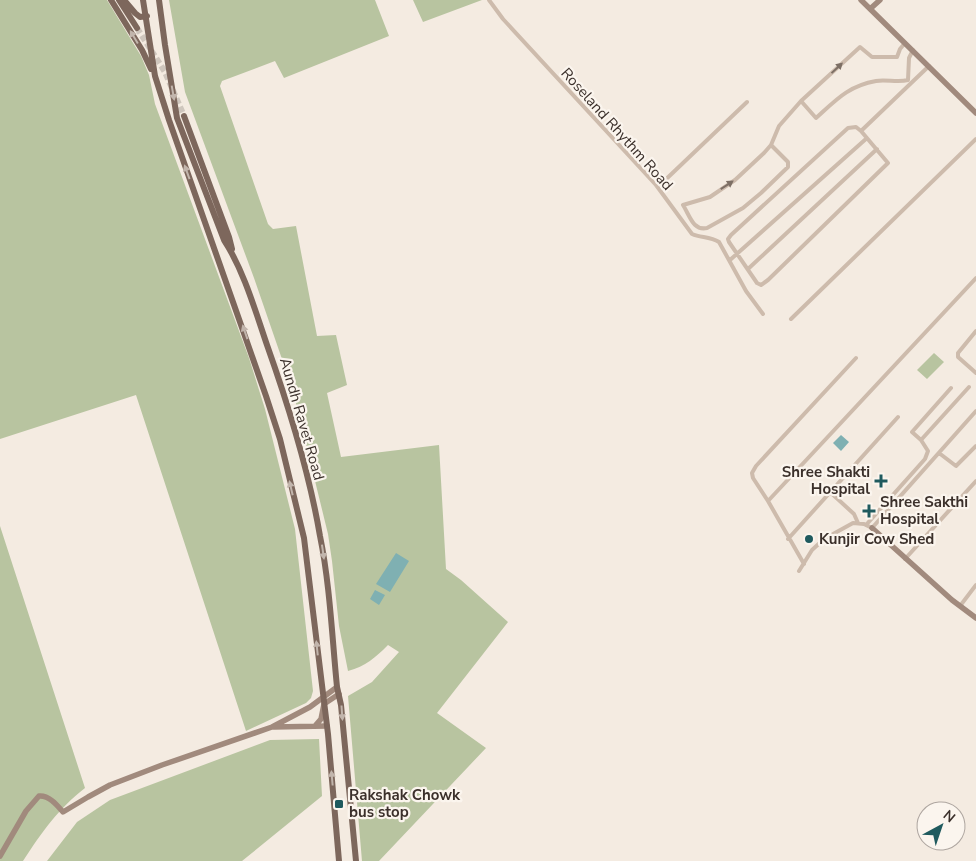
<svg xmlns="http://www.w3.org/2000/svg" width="976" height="861" viewBox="0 0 976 861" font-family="'Nunito Sans',sans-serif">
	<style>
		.green { fill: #b8c4a0 }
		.water { fill: #7fb0b2 }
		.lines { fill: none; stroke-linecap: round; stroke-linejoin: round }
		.primary-tunnel { stroke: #cfc6bd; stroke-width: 6; stroke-dasharray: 6 3; stroke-linecap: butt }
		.street { stroke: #cdbbac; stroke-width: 4 }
		.secondary { stroke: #a18a7d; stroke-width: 5.5 }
		.primary { stroke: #7d675c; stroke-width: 6 }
		.oneway { fill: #c2b5ac }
		.oneway2 { fill: #7d6f65 }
		.poi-dot { fill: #1f5a5e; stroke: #fbf5ee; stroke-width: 2 }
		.labels { text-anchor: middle; stroke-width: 4.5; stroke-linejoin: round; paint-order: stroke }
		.street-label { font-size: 15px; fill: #3b302b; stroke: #fbf5ee }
		.poi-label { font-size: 15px; font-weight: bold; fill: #3b302b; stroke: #fbf5ee; text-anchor: start }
	</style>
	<rect width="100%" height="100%" fill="#f4ebe1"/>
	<path class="green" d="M0,0H107L141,56L149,75L155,104L249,358L265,409L295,529L313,691L311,698L306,703L246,731L136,395L0,439Z
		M169,0H375L389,36L284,78L275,61L222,81L220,86L268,224L273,229L296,226L317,336L336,335L347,385L327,393L341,457L439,445L446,569L461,580L508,622L437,713L486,748L379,861H362L348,696L372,682L399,652L388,645C375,658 366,666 348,671L339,626L332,561L328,534L293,391L254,278L185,92Z
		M413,0H482L423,22Z
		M934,353L944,362L927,379L917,370Z
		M0,526L85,788C58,809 42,832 23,861H0Z
		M319,739L322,796L242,861H47L77,822L110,800L270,740Z"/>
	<path class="water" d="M841,435L849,442L841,451L833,443Z
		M396,553L409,561L390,592L376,584Z
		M375,590L385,595L379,605L370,599Z"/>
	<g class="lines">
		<path class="primary-tunnel" d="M137,28L165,72L184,116"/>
		<path class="street" d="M489,0L503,19L656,185L692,234C701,238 710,236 719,242L746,291L763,314
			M801,101L816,118C836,100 848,86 876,81C886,79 898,83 908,80L909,58L913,50
			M861,131L856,127L848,128L731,235L728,239L729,242L757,283L761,285L768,280L888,163L861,131L929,66
			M771,145L788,162V167L761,193L743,208L707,228C693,231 690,216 683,205L710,197L735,180L764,153L771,145L779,126L801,101L860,47L872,57H897L900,49L905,43
			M656,185L661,184L747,102
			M730,260L867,138
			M748,269L877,149
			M791,319L976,139
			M976,331L958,353V357L976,373
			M921,440L912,432L951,388
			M939,453L956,466L976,446
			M830,492L854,514L858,523
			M768,501L976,278
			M866,525L925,459L928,451L921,440L969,387
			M788,539L898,417
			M905,559L976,481
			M804,564L768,501L753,478L752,473L756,466L856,358
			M799,571L812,550L824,539L853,523L864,524L872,528L976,411
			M960,606L976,585"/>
		<path class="secondary" d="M861,0L976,113
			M870,9L880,0
			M872,528L952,600L976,618
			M315,726L321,719L324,704L339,694
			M274,727L327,726
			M0,856L26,811L39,796C49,795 57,805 63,812L88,797L110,785L162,765L272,727L310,707L337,687"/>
		<path class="primary" d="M111,0L142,50L151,69
			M119,0L137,28
			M124,0L135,13L140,17L147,16
			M143,0L155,76L169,120L266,396L280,439L304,538L328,734L339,861
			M159,0L165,45L177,118L224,240C244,271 255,310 267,345C289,407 309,471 320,536C330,585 332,637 337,687L341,705L356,861
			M184,116L229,237L232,249"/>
	</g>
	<defs><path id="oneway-solid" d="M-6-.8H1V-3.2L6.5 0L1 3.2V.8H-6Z" transform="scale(1.25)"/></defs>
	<g class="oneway">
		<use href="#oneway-solid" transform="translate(134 37) rotate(-121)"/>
		<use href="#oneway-solid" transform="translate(173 93) rotate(80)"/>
		<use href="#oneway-solid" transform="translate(187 172) rotate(-110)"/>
		<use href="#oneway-solid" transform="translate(245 332) rotate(-109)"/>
		<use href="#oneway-solid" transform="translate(291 488) rotate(-103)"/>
		<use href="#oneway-solid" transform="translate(323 552) rotate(82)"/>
		<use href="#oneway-solid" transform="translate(317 648) rotate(-96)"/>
		<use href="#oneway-solid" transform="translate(342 713) rotate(86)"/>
		<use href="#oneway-solid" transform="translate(332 778) rotate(-95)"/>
	</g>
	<g class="oneway2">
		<use href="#oneway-solid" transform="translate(837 68) rotate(-43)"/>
		<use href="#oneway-solid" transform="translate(727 185) rotate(-33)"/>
	</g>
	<g class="poi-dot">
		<path d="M878.5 473.5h5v5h5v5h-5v5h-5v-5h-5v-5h5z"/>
		<path d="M866.5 503.5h5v5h5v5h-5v5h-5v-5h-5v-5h5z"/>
		<circle cx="809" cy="539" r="5"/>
		<rect x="334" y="799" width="10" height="10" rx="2.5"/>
	</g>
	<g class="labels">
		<g class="street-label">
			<text transform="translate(617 129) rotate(48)" y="5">Roseland Rhythm Road</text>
			<text transform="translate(302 419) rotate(74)" y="5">Aundh Ravet Road</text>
		</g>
		<g class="poi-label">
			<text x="870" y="477" text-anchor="end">Shree Shakti<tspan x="870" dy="17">Hospital</tspan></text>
			<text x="880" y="507">Shree Sakthi<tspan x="880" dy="17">Hospital</tspan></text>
			<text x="819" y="544">Kunjir Cow Shed</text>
			<text x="349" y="800">Rakshak Chowk<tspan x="349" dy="17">bus stop</tspan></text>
		</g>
	</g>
	<g transform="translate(941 826) rotate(40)"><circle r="24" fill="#fbf5ee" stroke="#aea6a0"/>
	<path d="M0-4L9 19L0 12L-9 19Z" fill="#1f5a5e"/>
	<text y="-8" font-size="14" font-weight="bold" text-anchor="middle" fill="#3b302b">N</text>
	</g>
</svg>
